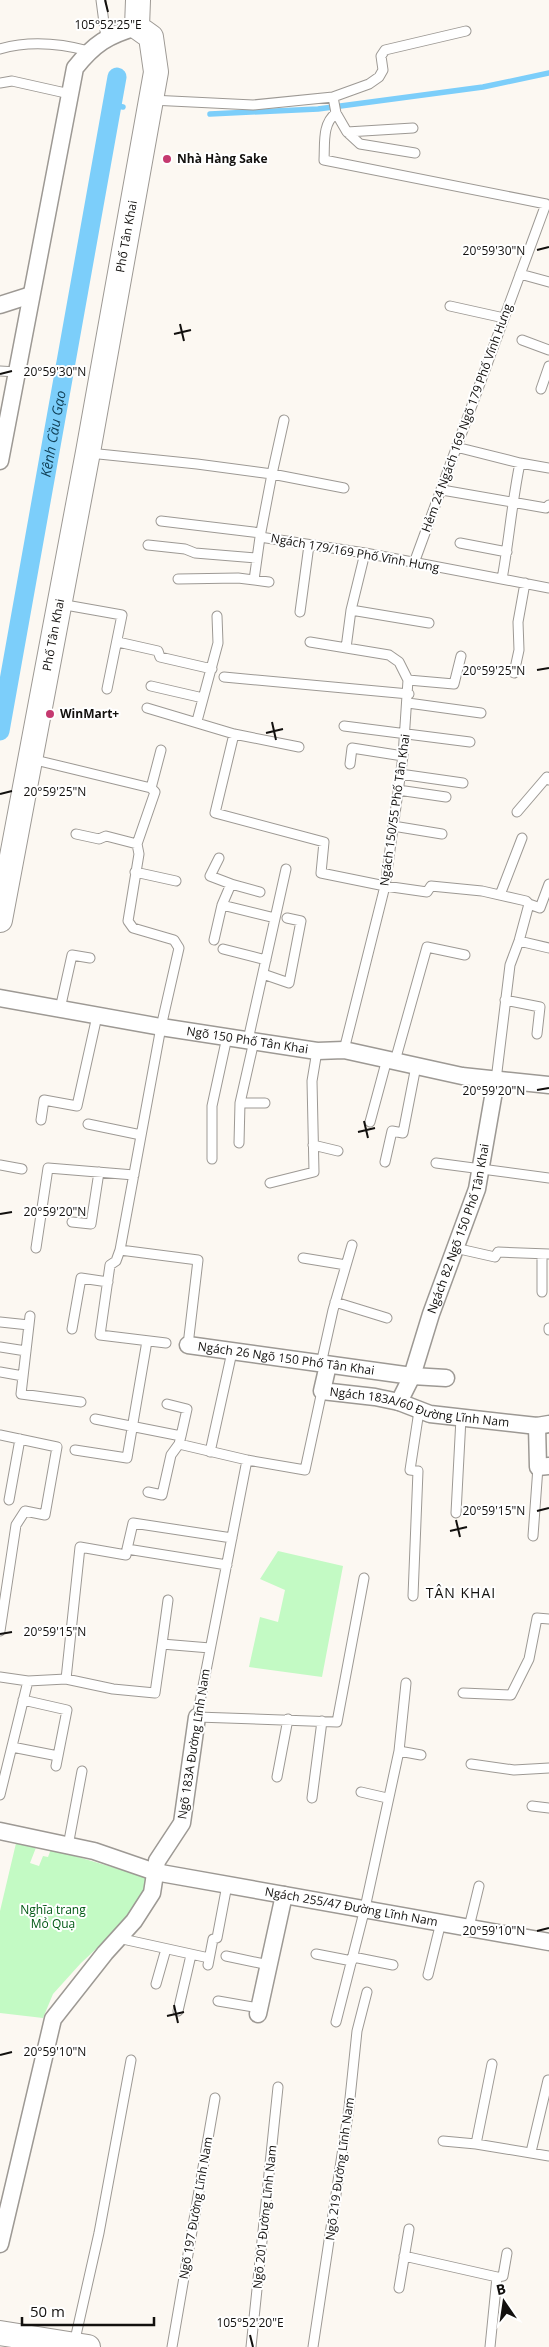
<svg xmlns="http://www.w3.org/2000/svg" width="549" height="2347" viewBox="0 0 549 2347" font-family="'Open Sans',sans-serif">
	<style>
		.green { fill: #c3fac4 }
		.lines { fill: none; stroke-linecap: round; stroke-linejoin: round }
		.stream { stroke: #7ccefa; stroke-width: 5.5 }
		.canal { stroke: #7ccefa; stroke-width: 19 }
		.lane-casing { stroke: #9d9994; stroke-width: 11 }
		.street-casing { stroke: #9d9994; stroke-width: 19 }
		.secondary-casing { stroke: #9d9994; stroke-width: 26 }
		.lane { stroke: #fff; stroke-width: 9 }
		.street { stroke: #fff; stroke-width: 16 }
		.secondary { stroke: #fff; stroke-width: 24 }
		.ticks { fill: none; stroke: #12100e; stroke-width: 2 }
		.poi-dot { fill: #c5396f; stroke: #fff; stroke-width: 2 }
		.labels { text-anchor: middle; stroke-width: 4; stroke-linejoin: round; paint-order: stroke }
		.poi-label { font-size: 12px; font-weight: bold; fill: #12100e; stroke: #fff; text-anchor: start }
		.street-label { font-size: 12px; fill: #12100e; stroke: #fff }
		.park-label { font-size: 12px; fill: #005814; stroke: #fff }
		.water-label { font-size: 14px; font-style: italic; fill: #114057; stroke: #fff }
		.neighbourhood-label { font-size: 14px; letter-spacing: 1px; fill: #12100e; stroke: #fff }
		.ticks-label { font-size: 12px; text-anchor: middle; fill: #12100e; stroke: #fff; stroke-width: 4; stroke-linejoin: round; paint-order: stroke }
	</style>
	<rect width="100%" height="100%" fill="#fcf8f2"/>
	<path class="green" d="M278,1551L343,1566L322,1677L249,1667L260,1617L278,1622L285,1590L260,1579Z
		M17,1839L37,1845L30,1863L39,1866L43,1856L48,1857L51,1849L149,1878L144,1898L125,1922L81,1963L53,1994L43,2018L0,2013V1911Z"/>
	<g class="lines">
		<path class="stream" d="M112,105L123,107
			M210,114L318,109L483,87L549,73"/>
		<path class="canal" id="s1" d="M0,731L117,77"/>
		<defs>
			<path id="lane" d="M101,0L106,38
				M0,49C30,40 59,43 89,51
				M0,83L12,81L70,94
				M333,97L336,113L347,132L413,128
				M151,100L253,105L333,97L369,84L379,77L383,70L381,56L385,50L466,31
				M336,113C322,124 325,143 324,160L546,204L414,563
				M347,132L360,144L415,153
				M520,274L549,282
				M450,306L504,318
				M522,340L549,350
				M0,371L17,372
				M541,389L549,366
				M284,420L272,474L344,488
				M456,447L520,463L549,468
				M89,453L197,464L272,474L260,537L365,553L549,588
				M442,490L546,508L549,505
				M161,521L261,533
				M460,543L507,552
				M148,545L185,549L195,553L257,558
				M178,579L238,578L269,582
				M502,579C509,541 512,501 520,463
				M254,580L260,537
				M60,604L122,615L107,689
				M351,610L429,623
				M300,612L309,545
				M118,642L158,651L160,657L212,669
				M310,642L389,655L399,662L408,680L403,756L385,886L344,1050
				M346,648L351,610L365,553
				M514,673L519,650L518,622L525,583
				M224,677L409,694
				M408,680L454,684L461,656
				M151,686L203,698
				M408,703L481,713
				M147,708L234,734L299,747
				M197,721L218,643L217,616
				M344,726L470,742
				M234,734L215,813L324,842L321,873L385,886L427,892L431,886L482,891L526,901L529,904L540,908L549,884
				M31,759L151,788L155,792L137,844L139,854L128,921L133,928L174,940L179,948L161,1027L120,1250L116,1261L110,1265L100,1335L166,1343
				M350,764L352,748L403,756
				M400,774L463,783
				M151,788L161,750
				M398,790L446,797
				M517,812L547,777L549,780
				M393,826L442,834
				M76,834L99,839L106,836L137,844
				M219,858L210,876L231,884L222,905L275,918
				M135,872L176,881
				M231,884L260,892
				M500,895L522,838
				M214,940L222,905
				M519,941L549,948
				M223,949L266,960
				M263,974L289,983L301,921L287,918
				M505,1000L540,1007L537,1034
				M60,1009L72,955L90,958
				M248,1040L286,869
				M395,1061L427,947L465,955
				M496,1080L510,965L519,941L529,904
				M240,1103H265
				M41,1120L44,1100L77,1106L97,1016
				M370,1122L387,1059
				M88,1124L141,1135
				M239,1143L240,1103L254,1041
				M313,1145L338,1151
				M212,1159V1106L227,1037
				M385,1162L392,1131L403,1133L416,1066
				M436,1163L549,1178
				M0,1165L22,1169
				M270,1183L314,1172L312,1081L317,1051
				M72,1222L91,1224L99,1172
				M36,1248L48,1168L134,1175
				M455,1248L495,1257L498,1252L549,1254
				M120,1250L198,1260L188,1345
				M303,1258L346,1265
				M542,1292V1254
				M335,1302L387,1318
				M30,1316L21,1394L81,1402
				M0,1322L29,1325
				M549,1328V1330
				M72,1329L81,1278L108,1282
				M0,1347L26,1351
				M321,1364L333,1310L352,1245
				M0,1372L23,1376
				M167,1404L187,1409L181,1436
				M95,1419L181,1436L179,1444
				M0,1435L57,1447L45,1515L25,1511L16,1525L0,1631
				M179,1444L247,1460L305,1470L322,1391
				M75,1450L127,1458L147,1341
				M210,1452L232,1352
				M247,1460L197,1717L337,1722L364,1578
				M148,1492L162,1495L171,1455L179,1444
				M9,1500L20,1439
				M456,1513L461,1418
				M533,1536L538,1467
				M127,1549L133,1523L232,1538
				M413,1596L418,1471L410,1470L419,1411
				M162,1644L168,1600
				M0,1677L28,1681L66,1679L113,1689L155,1693L162,1644L210,1648
				M66,1679L80,1547L126,1555L127,1549L227,1565
				M463,1693L511,1695L529,1659L537,1618L549,1619
				M23,1700L67,1710L56,1766
				M12,1747L58,1756
				M399,1751L421,1755
				M471,1764L514,1770L549,1768
				M277,1777L288,1719
				M361,1792L387,1798
				M0,1795L28,1681
				M312,1798L322,1721
				M532,1806L549,1808
				M68,1846L82,1771
				M469,1927L479,1886
				M118,1938L209,1958
				M316,1954L352,1961
				M226,1956L269,1965
				M353,1957L393,1965
				M208,1965L213,1939L217,1938L227,1885
				M428,1975L441,1922
				M156,1984L166,1949
				M218,2001L259,2008
				M178,2011L191,1955
				M336,2022L365,1908L399,1751L406,1683
				M443,2141L476,2144L549,2156
				M476,2144L492,2064
				M531,2152L548,2080
				M404,2256L497,2277L490,2347
				M497,2277L503,2276L507,2253
				M399,2288L409,2229
				M74,2344L99,2233L131,2060
				M172,2347L215,2098
				M251,2347L278,2087
				M313,2347L349,2108L357,2031L367,1992"/>
			<g id="street">
				<path d="M0,305L31,295"/>
				<path d="M0,461L75,68C94,44 108,35 137,27"/>
				<path id="s2" d="M0,998L161,1027L317,1051L344,1050L462,1076L549,1085"/>
				<path id="s3" d="M188,1345L412,1376L446,1378"/>
				<path id="s4" d="M328,1365L322,1391L375,1397L399,1402L430,1414L537,1426L549,1424"/>
				<path id="s5" d="M399,1402L412,1376L431,1314L477,1189L496,1080"/>
				<path d="M537,1426L538,1467L549,1466"/>
				<path id="s6" d="M0,1831L94,1851L155,1872L549,1942"/>
				<path d="M258,2014L284,1895"/>
				<path d="M0,2244L53,2019L105,1953L134,1921L152,1893L157,1861L182,1823L197,1717"/>
			</g>
			<g id="secondary">
				<path id="s7" d="M0,920L88,452L156,72L151,37L137,27L138,0"/>
				<path d="M0,2333L88,2347"/>
			</g>
		</defs>
		<use href="#lane" class="lane-casing"/>
		<use href="#street" class="street-casing"/>
		<use href="#secondary" class="secondary-casing"/>
		<use href="#lane" class="lane"/>
		<use href="#street" class="street"/>
		<use href="#secondary" class="secondary"/>
	</g>
	<path class="ticks" d="M105,0L108,12M537,250L549,247M180,324L184,341M174,334L191,330M0,374L12,371M537,670L549,668M272,722L276,740M266,733L283,729M0,794L12,791M537,1090L549,1088M364,1121L368,1138M358,1132L375,1128M0,1214L12,1212M537,1511L549,1508M456,1520L460,1537M450,1531L467,1527M0,1634L12,1632M537,1931L549,1928M174,2005L178,2023M167,2016L184,2012M0,2055L12,2052M250,2335L253,2347"/>
	<g class="poi-dot">
		<circle cx="167" cy="159" r="5"/>
		<circle cx="50" cy="714" r="5"/>
	</g>
	<g class="labels">
		<g class="poi-label">
			<text x="177" y="163">Nhà Hàng Sake</text>
			<text x="60" y="718">WinMart+</text>
		</g>
		<g class="street-label">
			<text dy="4" stroke="none"><textPath href="#s7" startOffset="695">Phố Tân Khai</textPath></text>
			<text transform="translate(467 418) rotate(-70)" y="4">Hẻm 24 Ngách 169 Ngõ 179 Phố Vĩnh Hưng</text>
			<text transform="translate(355 553) rotate(10)" y="4">Ngách 179/169 Phố Vĩnh Hưng</text>
			<text dy="4" stroke="none"><textPath href="#s7" startOffset="290">Phố Tân Khai</textPath></text>
			<text transform="translate(395 810) rotate(-82)" y="4">Ngách 150/55 Phố Tân Khai</text>
			<text dy="4" stroke="none"><textPath href="#s2" startOffset="251">Ngõ 150 Phố Tân Khai</textPath></text>
			<text dy="4" stroke="none"><textPath href="#s5" startOffset="184">Ngách 82 Ngõ 150 Phố Tân Khai</textPath></text>
			<text dy="4" stroke="none"><textPath href="#s3" startOffset="99">Ngách 26 Ngõ 150 Phố Tân Khai</textPath></text>
			<text dy="4" stroke="none"><textPath href="#s4" startOffset="126">Ngách 183A/60 Đường Lĩnh Nam</textPath></text>
			<text transform="translate(194 1744) rotate(-81)" y="4">Ngõ 183A Đường Lĩnh Nam</text>
			<text dy="4" stroke="none"><textPath href="#s6" startOffset="360">Ngách 255/47 Đường Lĩnh Nam</textPath></text>
			<text transform="translate(340 2169) rotate(-82)" y="4">Ngõ 219 Đường Lĩnh Nam</text>
			<text transform="translate(196 2208) rotate(-80)" y="4">Ngõ 197 Đường Lĩnh Nam</text>
			<text transform="translate(265 2217) rotate(-84)" y="4">Ngõ 201 Đường Lĩnh Nam</text>
		</g>
		<g class="park-label">
			<text x="53" y="1914">Nghĩa trang<tspan x="53" dy="14">Mỏ Quạ</tspan></text>
		</g>
		<g class="water-label">
			<text dy="5" stroke="none"><textPath href="#s1" startOffset="302">Kênh Cầu Gạo</textPath></text>
		</g>
		<g class="neighbourhood-label">
			<text x="461" y="1598">TÂN KHAI</text>
		</g>
	</g>
	<g class="ticks-label">
		<text x="108" y="29">105°52'25"E</text>
		<text x="494" y="255">20°59'30"N</text>
		<text x="55" y="376">20°59'30"N</text>
		<text x="494" y="675">20°59'25"N</text>
		<text x="55" y="796">20°59'25"N</text>
		<text x="494" y="1095">20°59'20"N</text>
		<text x="55" y="1216">20°59'20"N</text>
		<text x="494" y="1515">20°59'15"N</text>
		<text x="55" y="1636">20°59'15"N</text>
		<text x="494" y="1935">20°59'10"N</text>
		<text x="55" y="2056">20°59'10"N</text>
		<text x="250" y="2327">105°52'20"E</text>
	</g>
	<g transform="translate(504 2302) rotate(347)" stroke="#ffffff" stroke-width="4" paint-order="stroke">
	<path d="M0-4L9 19L0 12L-9 19Z" fill="#12100e"/>
	<text y="-8" font-size="14" font-weight="bold" text-anchor="middle" fill="#12100e">B</text>
	</g>
	<path d="M22 2317v8h132v-8" fill="none" stroke="#12100e" stroke-width="2.5"/>
	<text x="30" y="2317" font-size="15" fill="#12100e" stroke="#ffffff" stroke-width="4" paint-order="stroke">50 m</text>
</svg>
